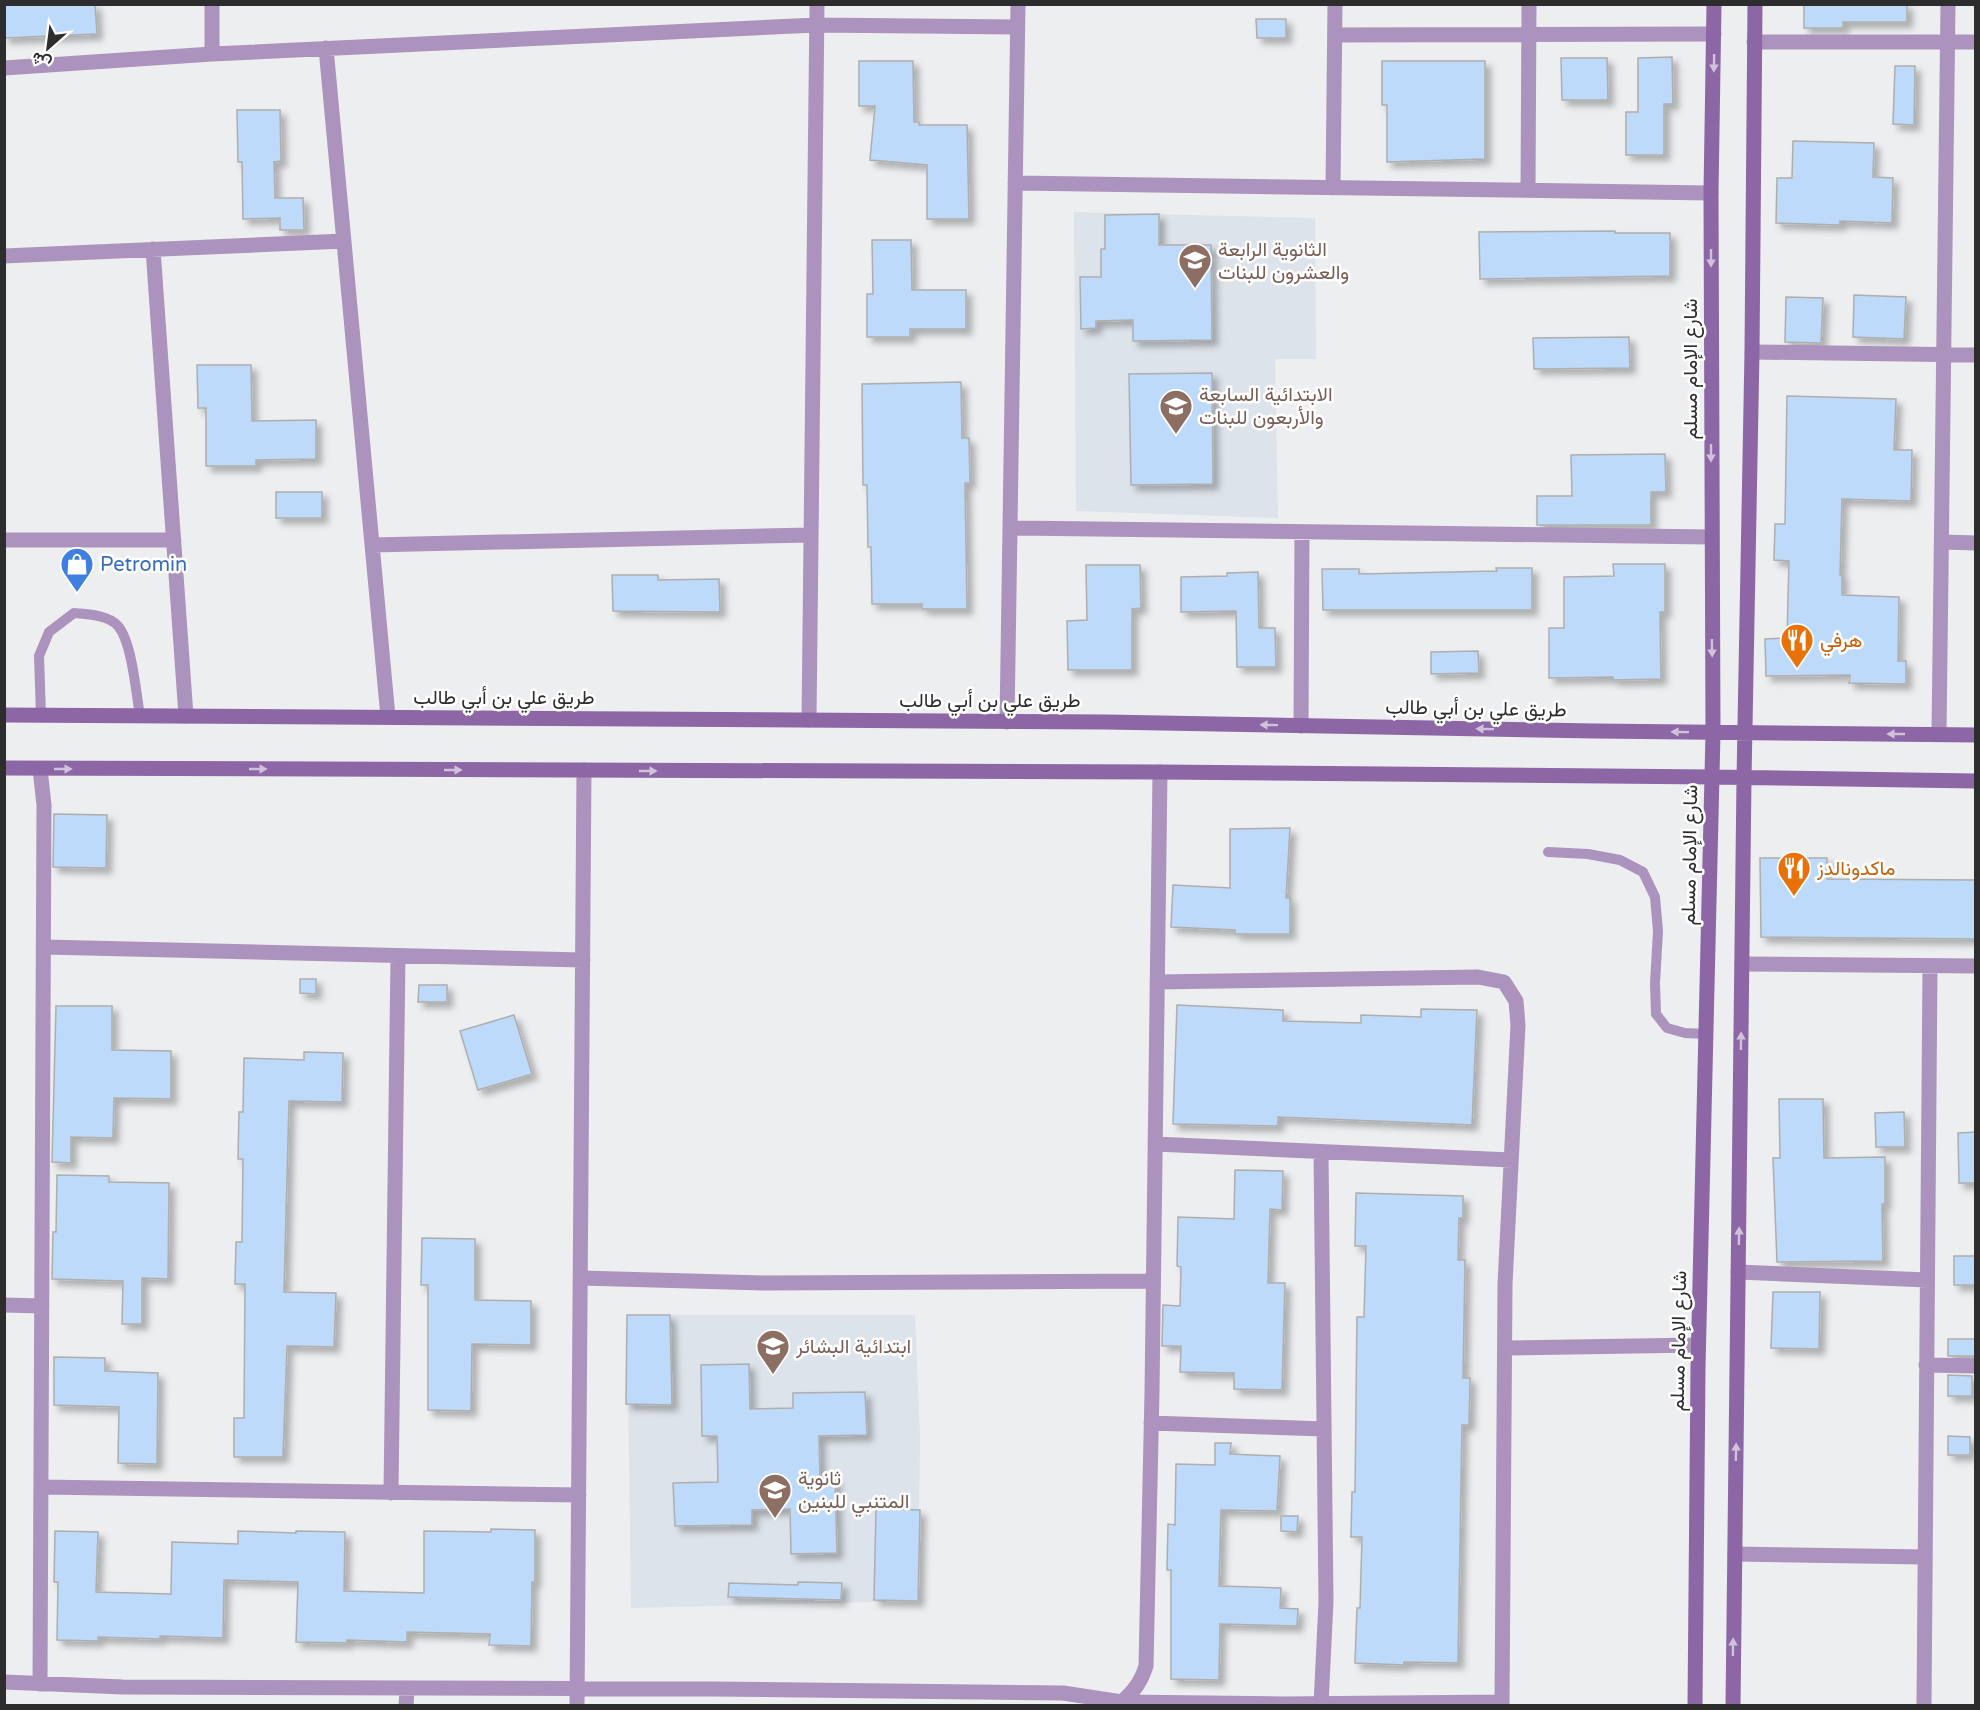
<svg xmlns="http://www.w3.org/2000/svg" width="1980" height="1710" viewBox="0 0 1980 1710" font-family="'Varela Round',Vazirmatn,sans-serif">
	<style>
		.built { fill: #dde3ea }
		.building { fill: #bedafb; stroke: #aeaeaf; stroke-width: 1.5; filter: url(#shadow) }
		.lines { fill: none; stroke-linecap: round; stroke-linejoin: round }
		.lane { stroke: #ac93be; stroke-width: 10 }
		.street { stroke: #ac93be; stroke-width: 15 }
		.secondary { stroke: #8c66a5; stroke-width: 15 }
		.oneway { fill: #d1c2db }
		.labels { text-anchor: middle; stroke-width: 5; stroke-linejoin: round; paint-order: stroke }
		.education-label { font-size: 20px; fill: #785e54; stroke: #fff; text-anchor: start }
		.street-label { font-size: 20px; fill: #2d2d2d; stroke: #fff }
		.shop-label { font-size: 20px; fill: #366cbe; stroke: #fff; text-anchor: start }
		.food-label { font-size: 20px; fill: #c56008; stroke: #fff; text-anchor: start }
	</style>
	<defs>
		<filter id="shadow"><feDropShadow dx="5.5" dy="5.5" stdDeviation="3" flood-color="#0004"/></filter>
	</defs>
	<rect width="100%" height="100%" fill="#edeeef"/>
	<path class="built" d="M1074,212L1315,218L1316,359H1275L1278,518L1076,511Z
		M627,1315H915L920,1436L918,1601L631,1608Z"/>
	<path class="building" d="M4,4H95L97,34L4,38Z
		M1804,4H1907V22H1843V28H1804Z
		M1256,19H1286V38H1257Z
		M1672,57L1673,104H1664V155H1626V112H1638V58Z
		M1561,58H1607L1608,100H1562Z
		M859,61H913L914,122H919V125H967L969,219H927V165L870,160L875,106H859Z
		M1382,61H1485V159L1387,162V105H1382Z
		M1895,66H1915L1914,125L1893,124Z
		M237,110H280L281,161L274,162L275,198H303L304,230H280V218L243,219L242,162H238Z
		M1793,141L1874,143L1873,177L1893,178L1892,223L1840,221V225L1776,223L1777,178H1792Z
		M1159,214V245H1211L1212,340L1133,341V320L1096,321V328L1081,329L1080,277H1101V249H1105V215Z
		M1615,231V233H1670V276L1480,279L1479,232Z
		M872,240H911L912,290H966V329H910V337H867V294H873Z
		M1854,295L1906,297L1904,339L1853,337Z
		M1786,297L1823,298L1821,343L1785,342Z
		M1629,337L1630,368L1534,369L1533,338Z
		M197,365H251L252,421L316,420V459L256,460V466H206V408H198Z
		M1212,373L1213,484L1131,485L1129,374Z
		M961,382L962,438H969L970,483H965L967,609H922V604H872L871,547H868L867,485H863L862,384Z
		M1787,396L1896,399L1894,450H1912L1911,501L1842,499L1840,575H1842V595L1899,597L1898,661H1906V684L1849,683L1850,675L1766,676L1765,639L1787,638L1789,561L1774,560L1775,524H1785Z
		M1665,454L1666,492H1651V525H1537V496H1572L1571,455Z
		M276,492H322V518H276Z
		M1613,564H1665V612H1660L1661,679L1613,680V677L1549,678V628H1564V577L1614,576Z
		M1086,565H1140L1141,608L1132,609V670H1068L1067,621L1087,620Z
		M1496,568H1532V610H1323L1322,569H1359V574L1497,571Z
		M1258,572L1259,628H1275L1276,667H1237L1236,611L1181,612V577L1227,576V573Z
		M612,575H658V580L719,579L720,612L613,611Z
		M1478,651L1479,673L1431,674V652Z
		M54,814L107,815L106,868L53,867Z
		M1290,828L1286,898H1290V934H1235V930L1171,927L1173,885L1230,888V829Z
		M1760,858H1827V879L1976,880V939L1761,937Z
		M300,979H316V994L300,993Z
		M419,985H447V1002H418Z
		M1177,1005L1283,1010V1021L1361,1023V1015L1421,1017V1009L1477,1010L1472,1125L1278,1117V1126L1173,1124Z
		M56,1006H112V1050L171,1051V1099L114,1098L113,1138L71,1137V1163L52,1162Z
		M514,1015L532,1074L478,1090L460,1031Z
		M304,1052L343,1053L342,1102L289,1101L284,1292L336,1293L334,1347L287,1346L283,1457H234V1418H244L245,1284H235L236,1242H242L243,1159H238L239,1112H243L244,1058L304,1060Z
		M1779,1099H1823L1824,1158L1885,1157V1204H1882L1883,1261L1777,1262L1773,1158H1780Z
		M1904,1112L1905,1147H1876L1875,1113Z
		M1976,1132V1183H1959L1958,1133Z
		M1235,1170L1283,1171L1282,1210L1270,1209L1268,1283H1285L1282,1390L1234,1389V1373L1180,1372L1181,1346H1162L1163,1305L1180,1306L1181,1267L1177,1266L1178,1217L1234,1219Z
		M57,1175L109,1176V1182L169,1183L168,1279L142,1278V1324H122L123,1281L52,1279L53,1232H56Z
		M1356,1193L1463,1196V1218H1459L1458,1260H1465L1463,1378H1470L1469,1425H1462L1458,1663L1404,1662V1665L1355,1663L1357,1608H1360L1362,1537H1351L1352,1492H1355L1357,1317H1364L1366,1246H1355Z
		M422,1238L475,1239V1300L531,1301V1345L472,1344L471,1411L428,1410V1285H421Z
		M1954,1256H1976V1285H1954Z
		M1773,1292H1820L1819,1349L1771,1348Z
		M627,1315H670L672,1405L626,1404Z
		M1948,1339H1976V1356H1948Z
		M54,1357L105,1358V1371L158,1373L157,1464L118,1463L119,1407L54,1405Z
		M749,1364L750,1409L793,1408V1393L865,1392L867,1435L819,1436L820,1479L835,1478L837,1553L791,1554L790,1509L752,1510V1525L675,1526L673,1483L718,1482L717,1436H702L701,1365Z
		M1948,1375L1972,1376V1396H1948Z
		M1948,1436L1970,1437V1455H1948Z
		M1215,1443H1231L1230,1454L1280,1456L1277,1511L1221,1510L1219,1586L1281,1588L1280,1608L1298,1609L1297,1626L1220,1624L1219,1680L1171,1679V1570H1167L1168,1524L1175,1525L1176,1464L1215,1465Z
		M876,1509L920,1510L918,1601L874,1600Z
		M1281,1516H1298L1297,1532L1281,1531Z
		M491,1529L535,1530V1582H532L531,1646L489,1645L490,1634L407,1632V1642L347,1640V1643L296,1642L298,1582L224,1580L223,1638L160,1636V1639L98,1637V1641L57,1640L58,1582H54L55,1531L98,1532L96,1592L171,1594L172,1542L238,1544V1531L296,1533V1531L345,1532L344,1591L424,1593V1531L491,1532Z
		M798,1582L842,1583L841,1600L728,1597L729,1583L798,1585Z"/>
	<g class="lines">
		<path class="lane" d="M41,715L39,656L49,632L74,613C87,614 109,615 118,626C132,642 136,693 140,716
			M1548,852L1588,854L1620,860L1643,872L1655,897L1658,931L1655,983L1656,1014L1667,1028L1685,1033L1706,1034"/>
		<path class="street" d="M1335,35L1714,34
			M1754,42H1976
			M326,48L388,717
			M212,54V4
			M4,68L212,54L816,25L1017,27
			M1015,183L1711,193
			M1333,188L1335,4
			M1528,190L1529,4
			M153,249L186,716
			M4,256L344,241
			M1752,352L1976,355
			M1010,528L1711,537
			M4,540H174
			M1942,542L1976,543
			M372,545L811,535
			M809,720L817,4
			M1007,722L1018,4
			M1301,726L1302,532
			M1939,734L1948,4
			M40,769L44,805L40,1684
			M44,947L583,960
			M1742,964L1976,966
			M1157,982L1478,977L1504,982L1516,1001L1518,1025L1505,1284L1502,1706
			M1155,1144L1511,1160
			M1738,1272L1927,1280
			M580,1278L766,1283L1153,1281
			M4,1305L42,1306
			M1505,1348L1698,1345
			M1926,1365L1976,1366
			M1151,1423L1324,1429
			M41,1487L579,1495
			M391,1493L398,956
			M1735,1554L1925,1557
			M4,1682L123,1687L712,1689L1063,1693L1122,1702C1134,1691 1141,1682 1146,1666L1152,1392L1160,772
			M1122,1702L1283,1704L1502,1702
			M1321,1704L1326,1602L1321,1152
			M406,1706L407,1689
			M577,1706L584,770
			M1924,1706L1930,966"/>
		<path class="secondary" d="M4,715L1106,722L1595,731L1976,735
			M4,768L1160,772L1712,777L1976,781
			M1695,1706L1698,1367L1713,733L1711,193L1714,4
			M1733,1706L1744,779L1752,352L1755,4"/>
	</g>
	<defs><path id="oneway-solid" d="M-6-.8H1V-3.2L6.5 0L1 3.2V.8H-6Z" transform="scale(1.5)"/></defs>
	<g class="oneway">
		<use href="#oneway-solid" transform="translate(1714 63) rotate(91)"/>
		<use href="#oneway-solid" transform="translate(1711 258) rotate(90)"/>
		<use href="#oneway-solid" transform="translate(1711 453) rotate(90)"/>
		<use href="#oneway-solid" transform="translate(1712 648) rotate(89)"/>
		<use href="#oneway-solid" transform="translate(1269 725) rotate(-179)"/>
		<use href="#oneway-solid" transform="translate(1485 729) rotate(-179)"/>
		<use href="#oneway-solid" transform="translate(1680 732) rotate(-179)"/>
		<use href="#oneway-solid" transform="translate(1896 734) rotate(-180)"/>
		<use href="#oneway-solid" transform="translate(63 769)"/>
		<use href="#oneway-solid" transform="translate(258 769)"/>
		<use href="#oneway-solid" transform="translate(453 770)"/>
		<use href="#oneway-solid" transform="translate(648 771)"/>
		<use href="#oneway-solid" transform="translate(1741 1041) rotate(-89)"/>
		<use href="#oneway-solid" transform="translate(1739 1236) rotate(-89)"/>
		<use href="#oneway-solid" transform="translate(1736 1452) rotate(-89)"/>
		<use href="#oneway-solid" transform="translate(1733 1647) rotate(-89)"/>
	</g>
	<defs>
		<symbol id="school-pin" viewBox="-11 -11 22 30"><path d="M0 17L-7.5 6A9.5 9.5 0 1 1 7.5 6Z" fill="#8d6e63" stroke="#fff"/><path d="M0-5L7-2L0 1L-7-2ZM-4 1L0 2.5L4 1V4Q0 6-4 4Z" fill="#fff"/></symbol>
		<symbol id="shop-pin" viewBox="-11 -11 22 30"><path d="M0 17L-7.5 6A9.5 9.5 0 1 1 7.5 6Z" fill="#3f7fe0" stroke="#fff"/><path d="M-5-2.5h2.3a2.7 3.5 0 0 1 5.4 0H5L5.5 6h-11ZM-1.5-2.5h3a1.5 2.3 0 0 0-3 0Z" fill="#fff"/></symbol>
		<symbol id="restaurant-pin" viewBox="-11 -11 22 30"><path d="M0 17L-7.5 6A9.5 9.5 0 1 1 7.5 6Z" fill="#e8710a" stroke="#fff"/><path d="M-5-6h1v4h1v-4h1v4h1v-4h1v5L-1.5 .5V6h-2V.5L-5-1ZM5-6V6H3V1.5H1.5Q1.5-4 5-6Z" fill="#fff"/></symbol>
	</defs>
	<g fill-rule="evenodd">
		<use href="#school-pin" x="1176" y="241" width="38" height="52"/>
		<use href="#school-pin" x="1157" y="387" width="38" height="52"/>
		<use href="#shop-pin" x="58" y="545" width="38" height="52"/>
		<use href="#restaurant-pin" x="1778" y="621" width="38" height="52"/>
		<use href="#restaurant-pin" x="1775" y="849" width="38" height="52"/>
		<use href="#school-pin" x="754" y="1327" width="38" height="52"/>
		<use href="#school-pin" x="756" y="1471" width="38" height="52"/>
	</g>
	<g class="labels">
		<g class="education-label">
			<text x="1218" y="256">الثانوية الرابعة<tspan x="1218" dy="23">والعشرون للبنات</tspan></text>
			<text x="1199" y="401">الابتدائية السابعة<tspan x="1199" dy="23">والأربعون للبنات</tspan></text>
			<text x="796" y="1353">ابتدائية البشائر</text>
			<text x="798" y="1485">ثانوية<tspan x="798" dy="23">المتنبي للبنين</tspan></text>
		</g>
		<g class="street-label">
			<text transform="translate(1690 369) rotate(-90)" y="7">شارع الإمام مسلم</text>
			<text x="504" y="704">طريق علي بن أبي طالب</text>
			<text x="990" y="707">طريق علي بن أبي طالب</text>
			<text transform="translate(1476 708) rotate(1)" y="7">طريق علي بن أبي طالب</text>
			<text transform="translate(1689 855) rotate(-89)" y="7">شارع الإمام مسلم</text>
			<text transform="translate(1678 1341) rotate(-89)" y="7">شارع الإمام مسلم</text>
		</g>
		<g class="shop-label">
			<text x="100" y="571">Petromin</text>
		</g>
		<g class="food-label">
			<text x="1820" y="647">هرفي</text>
			<text x="1817" y="875">ماكدونالدز</text>
		</g>
	</g>
	<rect width="1980" height="1710" fill="none" stroke="#2d2d2d" stroke-width="12"/>
	<g transform="translate(48 48) rotate(208)" stroke="#ffffff" stroke-width="4.5" paint-order="stroke">
	<path d="M0-4.5L10 22L0 15L-10 22Z" fill="#2d2d2d"/>
	<text y="-9" font-size="16" font-weight="bold" text-anchor="middle" fill="#2d2d2d">ش</text>
	</g>
</svg>
